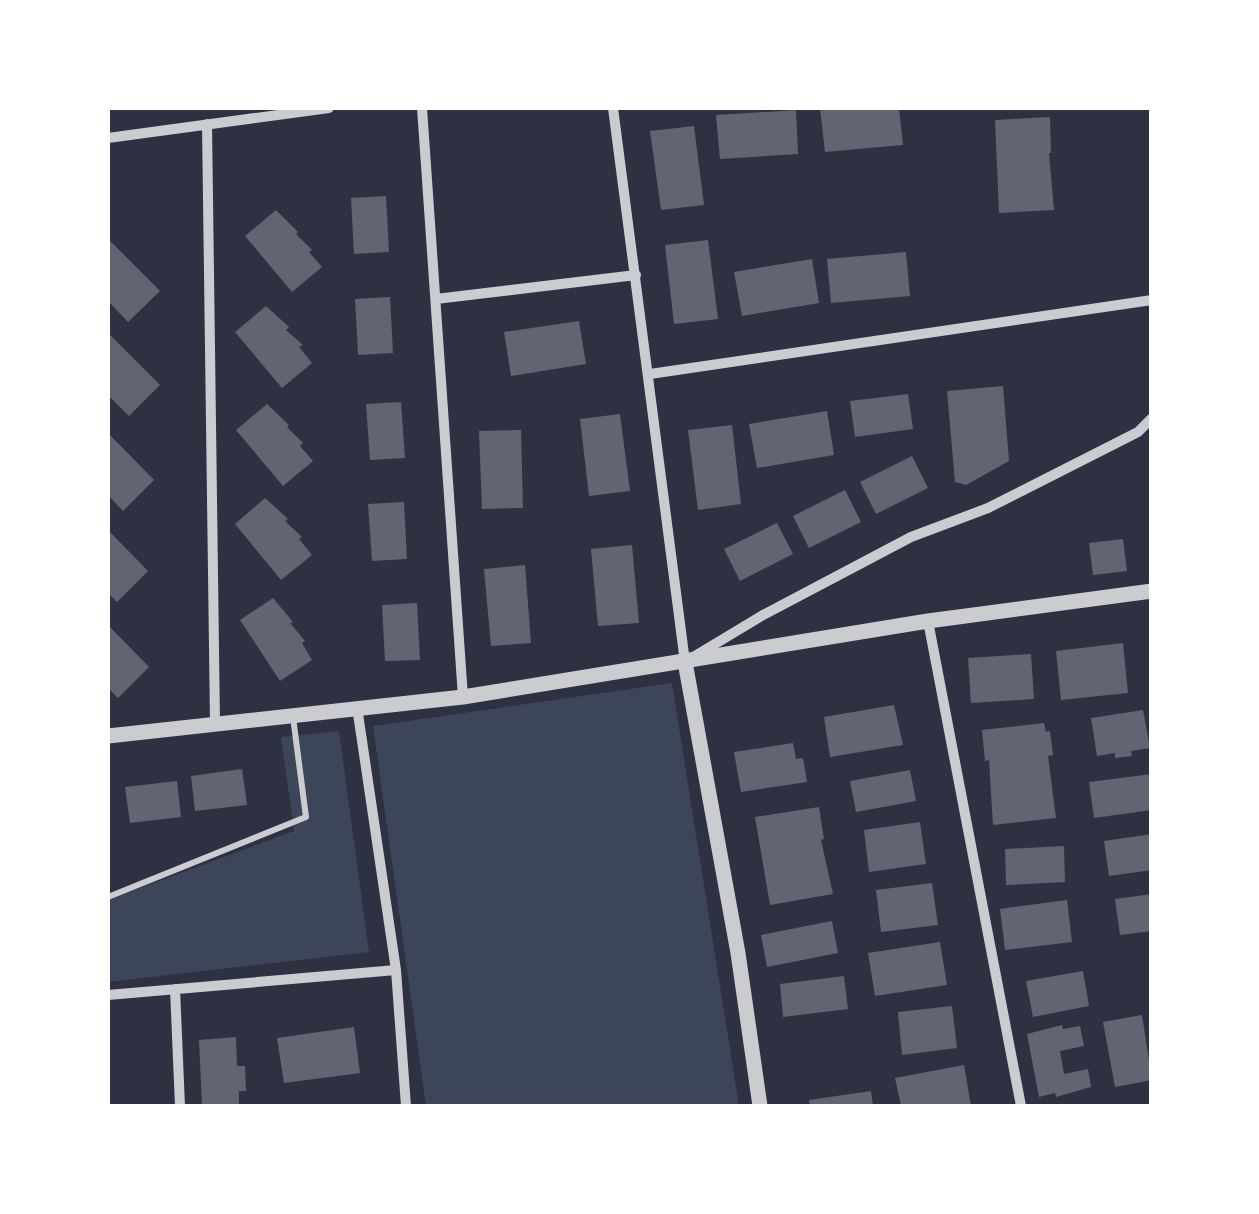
<svg xmlns="http://www.w3.org/2000/svg" width="1259" height="1214" viewBox="0 0 1259 1214" font-family="'Archivo Narrow',sans-serif">
	<style>
		.green { fill: #3c4559 }
		.building { fill: #626471 }
		.lines { fill: none; stroke-linecap: round; stroke-linejoin: round }
		.service { stroke: #caccd0; stroke-width: 6 }
		.minor { stroke: #caccd0; stroke-width: 10 }
		.tertiary { stroke: #caccd0; stroke-width: 15 }
	</style>
	<rect width="100%" height="100%" fill="#2d3142"/>
	<path class="green" d="M672,683L739,1106H426L373,726Z
		M339,731L369,952L108,982V900L294,831L281,737Z"/>
	<path class="building" d="M820,108H899L903,145L825,152Z
		M796,110L798,154L720,159L716,115Z
		M1050,117L1051,153H1049L1054,210L999,213L995,120Z
		M694,126L704,205L661,210L650,131Z
		M386,196L389,252L354,254L351,198Z
		M276,210L298,232L296,234L312,250L309,252L322,267L292,292L245,236Z
		M108,239L160,291L128,322L108,301Z
		M708,240L718,319L674,324L665,245Z
		M906,252L910,296L831,303L827,259Z
		M812,259L819,303L742,316L734,272Z
		M390,297L393,353L358,355L355,299Z
		M266,306L289,327L286,330L303,345L299,347L312,363L282,388L235,332Z
		M579,321L586,364L511,376L504,332Z
		M108,333L160,385L129,416L108,395Z
		M1003,386L1009,461L966,485L955,482L947,391Z
		M908,394L913,429L855,437L850,401Z
		M401,402L405,458L370,460L366,404Z
		M267,404L289,425L287,427L303,443L300,446L313,461L283,486L236,430Z
		M827,411L834,455L757,468L749,424Z
		M620,414L630,491L589,496L580,419Z
		M732,425L741,504L698,510L688,430Z
		M521,430L523,508L482,509L479,431Z
		M108,433L154,480L123,511L108,495Z
		M912,456L928,488L876,514L860,482Z
		M845,490L861,522L809,548L793,516Z
		M265,498L288,519L285,521L302,537L299,539L312,555L281,580L235,524Z
		M404,502L407,559L372,561L368,504Z
		M777,523L793,554L740,581L724,549Z
		M108,530L148,571L117,602L108,593Z
		M1123,539L1127,571L1093,575L1089,543Z
		M632,545L639,623L598,626L591,549Z
		M525,565L531,643L491,646L484,569Z
		M273,598L293,622L290,623L305,641L302,643L312,660L280,681L240,620Z
		M417,603L420,660L385,661L382,605Z
		M108,625L149,667L118,698L108,688Z
		M1123,643L1128,693L1061,700L1056,651Z
		M1031,654L1034,699L971,703L968,658Z
		M894,705L903,745L830,757L824,717Z
		M1143,710L1150,748L1131,751L1132,756L1115,758V753L1097,756L1091,718Z
		M1044,723L1046,732L1050,731L1053,755L1048,756L1056,818L993,825L989,760L985,761L982,730Z
		M793,743L796,759L803,758L807,782L741,792L734,752Z
		M242,769L247,805L195,811L191,776Z
		M910,770L916,801L856,812L850,781Z
		M1152,774V810L1094,818L1089,782Z
		M177,781L181,817L130,823L125,787Z
		M819,807L824,839L821,840L833,894L770,905L755,817Z
		M920,822L926,864L869,872L864,830Z
		M1152,834V870L1109,876L1104,841Z
		M1064,846L1065,882L1006,885L1005,849Z
		M932,883L938,925L881,932L876,890Z
		M1152,894V931L1120,935L1115,899Z
		M1067,900L1072,942L1005,950L1000,909Z
		M832,921L838,953L767,967L761,935Z
		M940,942L947,985L875,996L868,953Z
		M1083,971L1089,1006L1033,1017L1026,981Z
		M844,976L848,1009L783,1017L780,984Z
		M952,1006L957,1048L902,1055L898,1012Z
		M1142,1015L1152,1080L1115,1087L1103,1022Z
		M1062,1025L1063,1029L1080,1026L1084,1046L1060,1051L1064,1074L1088,1069L1091,1087L1056,1097L1055,1093L1039,1097L1027,1034Z
		M354,1027L360,1073L284,1083L277,1038Z
		M236,1037L237,1066H245L246,1091H239V1106H202L199,1040Z
		M964,1065L971,1106H901L895,1078Z
		M871,1091L873,1106H810L809,1100Z"/>
	<g class="lines">
		<path class="service" d="M108,897L306,817L293,717"/>
		<path class="minor" d="M422,108L463,697
			M613,108L685,662L763,615L911,537L988,508L1138,432L1152,418
			M207,124L215,723
			M108,138L329,108
			M436,299L636,275
			M650,374L1152,300
			M928,621L1021,1106
			M357,707L396,970L406,1106
			M175,989L180,1106
			M108,995L396,970"/>
		<path class="tertiary" d="M685,662L738,953L760,1106
			M108,736L463,697L928,621L1152,591"/>
	</g>
	<rect width="1259" height="1214" fill="none" stroke="#ffffff" stroke-width="220"/>
</svg>
